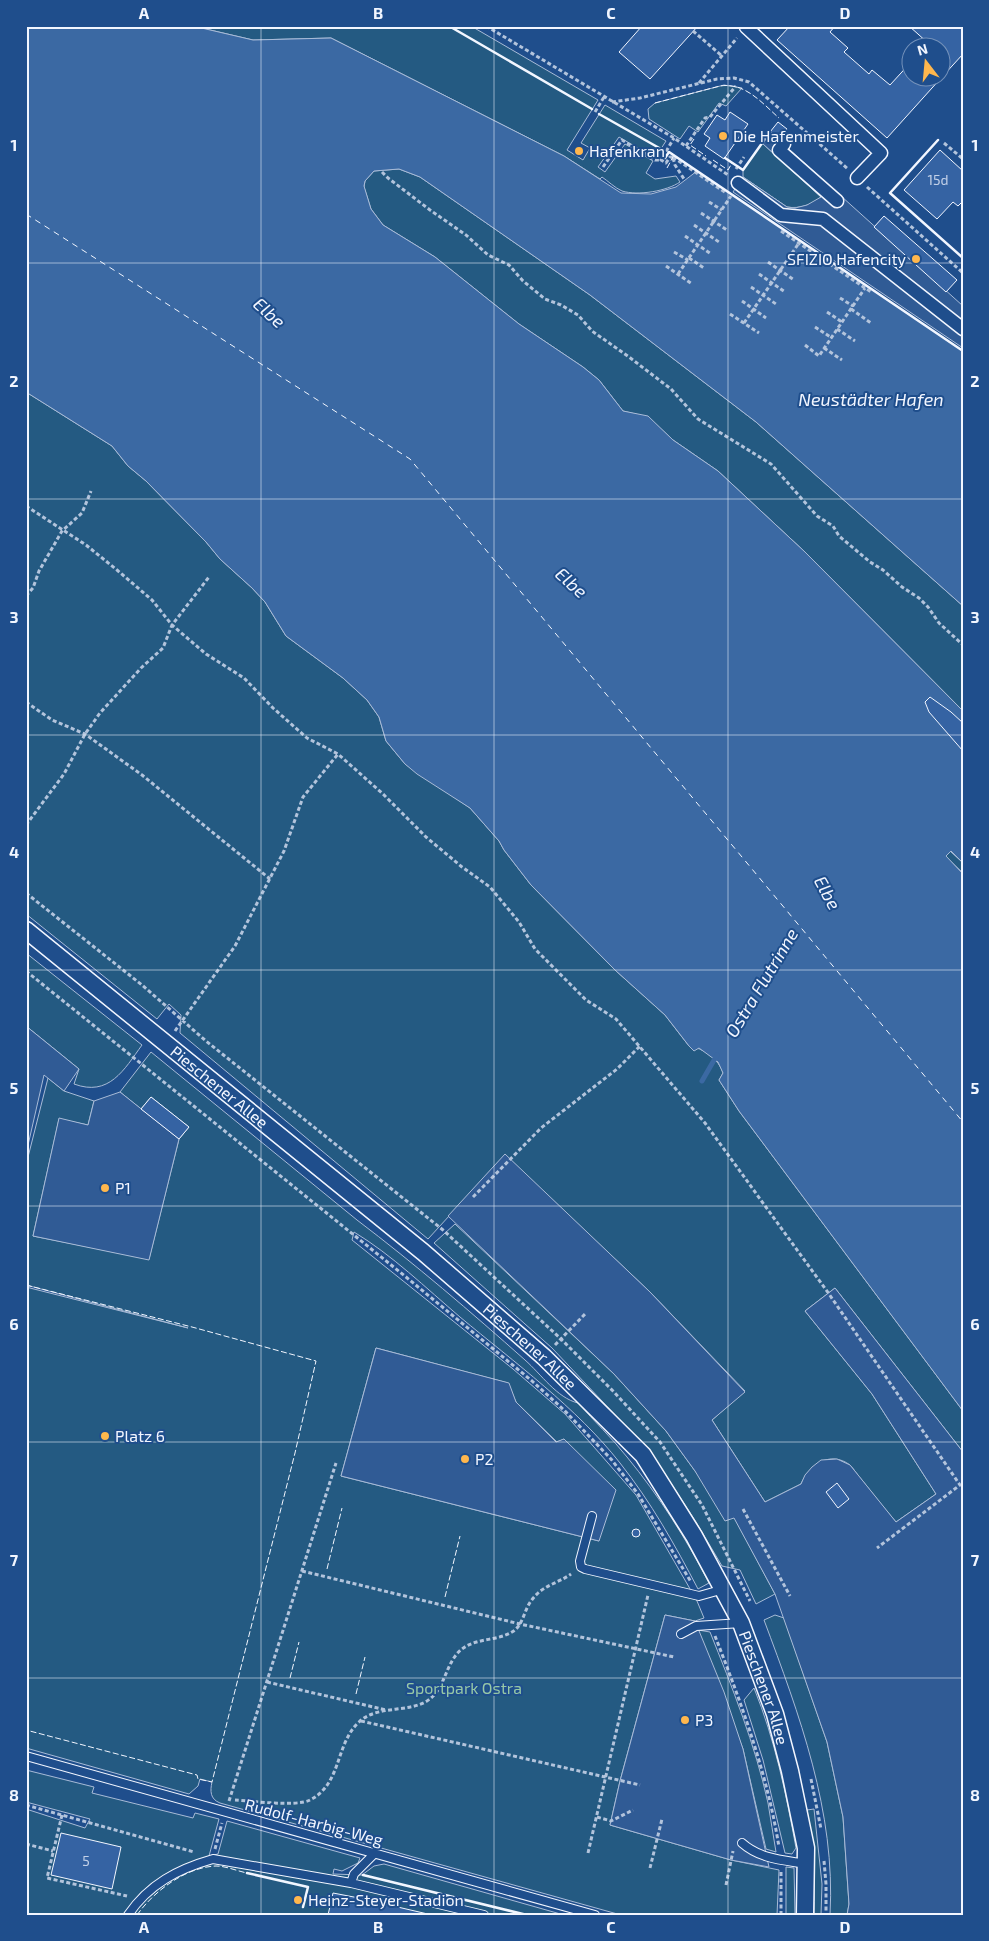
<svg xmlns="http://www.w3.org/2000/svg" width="989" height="1941" viewBox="0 0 989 1941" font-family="'Exo 2',sans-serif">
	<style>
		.green { fill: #245a82; stroke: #a8bbd7; fill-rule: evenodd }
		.parking { fill: #305b95; stroke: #a8bbd7 }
		.water { fill: #3b69a3; stroke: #a8bbd7 }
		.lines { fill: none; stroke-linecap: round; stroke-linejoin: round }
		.stream { stroke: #3b69a3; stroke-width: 5 }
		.ferry { stroke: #f2f6ff; stroke-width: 1; stroke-dasharray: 6 5; stroke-linecap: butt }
		.building { fill: #3563a3; stroke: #f2f6ff }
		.service-casing { stroke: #f2f6ff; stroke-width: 10 }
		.pedestrian-casing { stroke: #f2f6ff; stroke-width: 15 }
		.minor-casing { stroke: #f2f6ff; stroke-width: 19 }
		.path { stroke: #b3c4dc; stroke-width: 3; stroke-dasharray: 4 2.5; stroke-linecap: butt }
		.service { stroke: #1f4e8c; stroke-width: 8 }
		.pedestrian { stroke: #1f4e8c; stroke-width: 12 }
		.minor { stroke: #1f4e8c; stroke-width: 16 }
		.fence { stroke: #f2f6ff; stroke-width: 1; stroke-dasharray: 6 2.5; stroke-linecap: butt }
		.wall { stroke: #f2f6ff; stroke-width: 2.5 }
		.grid { fill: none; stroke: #f2f6ff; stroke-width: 1; stroke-opacity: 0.55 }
		.poi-dot { fill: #ffb74d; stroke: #1f4e8c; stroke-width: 2 }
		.labels { text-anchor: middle; stroke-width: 4; stroke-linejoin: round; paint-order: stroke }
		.number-label { font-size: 14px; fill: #c3d1e8 }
		.poi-label { font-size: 16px; fill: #f2f6ff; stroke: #1f4e8c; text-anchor: start }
		.street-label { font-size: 16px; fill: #f2f6ff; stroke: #1f4e8c }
		.park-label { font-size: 16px; fill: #97c8a6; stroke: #1f4e8c }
		.water-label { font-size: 18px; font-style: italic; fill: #f2f6ff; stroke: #1f4e8c }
		.neatline { fill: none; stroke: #f2f6ff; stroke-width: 2 }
		.grid-label { font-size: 16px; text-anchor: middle; font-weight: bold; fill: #f2f6ff }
	</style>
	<rect width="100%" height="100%" fill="#1f4e8c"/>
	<path class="green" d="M193,26H471L598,100L567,150L583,160L590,148L581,143L605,105L666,141L655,158L619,137L598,167L605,172L625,144L653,161L646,173L655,179L676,176L680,182C667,191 638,196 622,191C615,188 608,181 602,177L600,179L564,156L331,38L253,40Z
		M724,85L742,88L726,106L719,103L698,132L689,126L680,139L649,119L648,109L655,103Z
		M762,143L821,197C811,205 800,209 787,207L743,177V170Z
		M399,169L420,177L590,295L756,422L963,606V711L805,552L718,471L673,440L648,417L623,411L599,380L583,367L519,324L435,257L383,225L371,209L364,187L365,181L374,171Z
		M26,392L112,446L128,466L146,481L206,542L220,559L252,588L265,602L286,636L343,678L367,700L379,717L386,741L405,764L470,808L499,841L504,850L531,885L615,970L665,1015L689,1046C703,1048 719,1059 723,1073L719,1080L739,1111L963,1411V1452L835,1288L805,1311L872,1394L936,1494L896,1522C884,1508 873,1494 862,1480C858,1476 854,1469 850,1465C830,1450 809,1465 801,1484L765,1502L712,1420L745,1391L650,1292L505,1155L428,1239L180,1033L181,1015L169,1004L157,1019L26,914Z
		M950,851L963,863V873L946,857L947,854Z
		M26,953L142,1045C124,1070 109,1097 74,1084L79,1069L26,1026Z
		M151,1052L357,1220C415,1264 471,1312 525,1360C541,1374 557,1398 578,1403C594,1421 612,1438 627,1457C659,1496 686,1538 709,1583L698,1589C675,1545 651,1502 620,1463C577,1408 514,1362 460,1317C426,1288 392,1255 354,1232L352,1240L513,1369L565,1414L636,1495L697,1601L704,1618L695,1621L665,1615L620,1781L610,1825L731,1860L779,1870L777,1915H621L220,1803C210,1799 210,1791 212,1782L200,1779L198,1786L189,1794L26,1748V1287L188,1328L26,1285V1165L48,1078L64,1091L94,1101L88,1125L59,1119L33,1236L149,1259L179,1139L189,1127L151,1097L141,1109L120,1092ZM376,1348L508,1383L516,1402L557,1442L564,1439L599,1541L341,1476Z
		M455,1224L614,1374L666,1431L695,1471L734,1517L775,1594L756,1604L740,1570L722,1566L696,1522L652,1454L552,1348L434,1243Z
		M775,1615L784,1618L827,1742L843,1817L849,1904L847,1915H830C836,1812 799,1714 764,1620Z
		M698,1630L710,1632C732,1687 755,1744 768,1803C771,1819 773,1836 776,1852L766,1849L743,1749Z
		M754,1688C775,1740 786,1793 796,1848L792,1854L785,1853L763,1760L744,1700Z
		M26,1770L94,1787L92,1793L193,1818L195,1813L219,1819L209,1856L218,1854L227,1821L360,1858L358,1863L342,1871L334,1869L333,1874L362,1875L374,1866L384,1864L564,1915H26V1809L85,1828L90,1819L26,1802Z
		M814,1809L822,1884L821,1915H814C815,1879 813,1845 807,1810Z
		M786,1867L794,1868L795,1915H786Z"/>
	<path class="parking" d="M770,132L963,306V348L733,192L743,177L787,207L795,208L807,205L821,197L762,143Z
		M26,1026L79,1069L64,1091L44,1075L26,1154Z
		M120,1092L179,1139L149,1260L33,1236L59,1118L88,1125L94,1101Z
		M505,1154L650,1292L745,1392L712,1420L765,1502L801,1484L805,1475L812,1467L821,1460L837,1459L850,1465L896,1522L936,1494L872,1394L805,1311L835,1288L963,1452V1915H847L849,1904L843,1817L827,1742L775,1594L734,1518L725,1521L695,1471L666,1431L614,1374L448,1216Z
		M376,1348L509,1383L516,1402L556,1442L564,1439L616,1490L599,1541L341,1476Z
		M665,1615L695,1621L724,1692L743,1749L769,1867L731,1860L610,1825L620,1781Z"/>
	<path class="water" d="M26,26H193L253,40L331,38L564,156L621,193L651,194L676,187L697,171L963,351V606L756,422L590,295L420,177L399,169L374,171L365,181L364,186L371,209L383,225L435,257L519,324L583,367L599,380L623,411L648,416L673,440L718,471L805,552L963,711V863L951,851L946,856L963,874V1411L739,1111L719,1080L723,1073L718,1062L699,1048L694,1051L689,1046L665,1015L615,970L531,885L504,850L499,841L470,808L417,774L405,764L386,741L379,717L367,700L343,678L286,636L265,602L252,588L220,559L206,542L146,481L128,466L112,446L26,392Z"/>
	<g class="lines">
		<path class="stream" d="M702,1081L717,1055"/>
		<path class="ferry" d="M26,214L410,459L963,1122"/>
	</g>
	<path class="building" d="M642,26H698L650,79L619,52Z
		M790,26H835L830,32L848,48L844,52L869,74L872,70L890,85L912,61V78H941L887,138L777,40Z
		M909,26H963V54L942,77V48H924L928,43Z
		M730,112L748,124L724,159L705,146L710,138L704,134L717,115L725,120Z
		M778,122L787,129L779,139L770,132Z
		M940,150L963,171V201L958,206L953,202L937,219L904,190Z
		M884,216L957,280L946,292L874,227Z
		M930,697L951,712L963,723V751L929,712L925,702Z
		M151,1097L189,1127L179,1139L141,1109Z
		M837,1483L849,1499L838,1508L826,1492Z
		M632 1533a4 4 0 1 1 8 0a4 4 0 1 1-8 0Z
		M61,1833L121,1847L112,1889L51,1875Z
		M333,1893L359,1898L432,1915H328Z"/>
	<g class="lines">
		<defs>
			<path id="service" d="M592,1516L580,1561L581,1567L585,1569L699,1596L724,1589
				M681,1634L696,1626L741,1623
				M26,1756L595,1915
				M742,1843C760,1859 783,1860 806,1864
				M351,1883L484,1915
				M128,1915C149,1884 178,1869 213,1859L351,1883L354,1874L375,1853"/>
			<path id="pedestrian" d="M746,27L881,153L857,178
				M784,144L779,150L837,201
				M738,183L781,215L823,219L963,329"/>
			<g id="minor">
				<path id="s1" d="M26,930L423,1252L544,1357L643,1455L694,1536L741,1623L775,1714L790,1771L806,1848L805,1915"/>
			</g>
		</defs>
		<use href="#service" class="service-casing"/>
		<use href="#pedestrian" class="pedestrian-casing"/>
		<use href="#minor" class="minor-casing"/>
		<path class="path" d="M486,26L674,138L728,175
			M693,31L722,56
			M699,83L737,38
			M612,102L640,98L717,79L734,78L749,82L848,169
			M595,112L604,97
			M944,143L963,159
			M686,146L705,118L710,117L736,86
			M673,157L726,193
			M673,157H670L666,163L661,160L674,138
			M673,158L675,165L684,179
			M603,167L622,140L655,160H661
			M736,169L744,157
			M382,172L388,178L430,210L466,235L488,255L509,265L523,281L545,299L561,305L578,315L592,331L629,357L671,389L698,419L771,464L817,516L833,526L839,536L870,562L883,570L902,587L919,598L928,607L939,623L963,645
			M867,187L963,273
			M709,202L722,210
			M701,213L727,230
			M694,225L719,242
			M781,231L871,292
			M685,236L711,254
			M674,252L688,260
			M689,258L704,268
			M768,262L794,280
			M666,266L692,284
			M678,274L731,196
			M759,274L785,292
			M751,287L776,304
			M840,298L853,306
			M742,301L766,318
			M851,309L871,323
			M827,312L842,322
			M730,314L759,333
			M744,323L799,243
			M815,327L832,338
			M837,329L855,341
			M805,345L819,356L865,288
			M824,348L842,360
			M26,506L86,545L117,570L152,600L172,625L206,654L244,678L273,708L307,738L338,754L383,794L426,837L462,867L490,887L519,922L535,949L586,1000L616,1019L705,1123L829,1294L960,1485L877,1548
			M26,596L33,588L39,571L62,531L82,513L91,491
			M26,702L52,720L85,734L142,775L270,879
			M26,825L64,774L85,734L100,713L141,668L163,648L172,625L209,577
			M26,893L142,985L206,1041L443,1230L561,1339L613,1391L660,1442L702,1505L750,1601
			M26,971L406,1277L532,1381L564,1410L611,1459L638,1494L691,1582
			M175,1031L235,946L284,851L303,797L338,754
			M473,1197L541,1128L617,1069L640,1046
			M555,1345L586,1313
			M743,1509L790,1596
			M302,1571L520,1624L674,1657
			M715,1636C742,1705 767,1773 779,1847
			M267,1682L386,1710
			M361,1721L640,1785
			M811,1779L821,1829
			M235,1800C252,1801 296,1807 310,1800C342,1784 335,1744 359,1722C377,1705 407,1713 427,1701C446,1689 445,1662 462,1649C476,1638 497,1641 512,1632C523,1626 524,1610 531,1601C542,1585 557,1584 571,1574
			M229,1801L336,1463
			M26,1805L194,1852
			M62,1815L47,1878L127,1896
			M597,1817L611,1821L633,1810
			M26,1844L53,1851
			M215,1849L222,1823
			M588,1853L648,1595
			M824,1861L826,1884V1915
			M650,1868L662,1819
			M726,1885L733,1851
			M781,1915V1870"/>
		<use href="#service" class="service"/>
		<use href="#pedestrian" class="pedestrian"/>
		<use href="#minor" class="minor"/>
		<path class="fence" d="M655,103L720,86C745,82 762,103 779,118
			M694,139L690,145L706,156
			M713,160L728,170L732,163
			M667,168L674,155
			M26,1285L192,1327L316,1361L295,1453L212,1782L198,1779L197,1775L26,1730
			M327,1569L342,1508
			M445,1597L460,1536
			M290,1678L299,1642
			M356,1694L365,1657
			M137,1915C154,1891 186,1867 216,1866C226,1866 237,1871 247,1873"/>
		<path class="wall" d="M449,26L592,109
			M599,114L661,149
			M938,140L890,193L963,258
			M665,158L669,152L963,351
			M725,158L743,170L770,132
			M247,1873L308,1887L303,1907
			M363,1875L527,1915"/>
	</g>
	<path class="grid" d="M261,26V1915M494,26V1915M728,26V1915M26,263H963M26,499H963M26,735H963M26,970H963M26,1206H963M26,1442H963M26,1678H963"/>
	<g class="poi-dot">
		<circle cx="723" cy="136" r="5"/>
		<circle cx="579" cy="151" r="5"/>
		<circle cx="916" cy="259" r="5"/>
		<circle cx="105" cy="1188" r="5"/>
		<circle cx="105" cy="1436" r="5"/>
		<circle cx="465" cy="1459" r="5"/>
		<circle cx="685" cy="1720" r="5"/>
		<circle cx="298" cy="1900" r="5"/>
	</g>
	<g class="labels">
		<g class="number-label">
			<text x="938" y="185">15d</text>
			<text x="86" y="1866">5</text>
		</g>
		<g class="poi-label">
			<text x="733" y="142">Die Hafenmeister</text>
			<text x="589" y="157">Hafenkran</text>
			<text x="906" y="265" text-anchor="end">SFIZIO Hafencity</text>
			<text x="115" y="1194">P1</text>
			<text x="115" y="1442">Platz 6</text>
			<text x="475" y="1465">P2</text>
			<text x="695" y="1726">P3</text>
			<text x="308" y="1906">Heinz-Steyer-Stadion</text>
		</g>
		<g class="street-label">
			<text dy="6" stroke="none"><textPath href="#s1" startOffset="249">Pieschener Allee</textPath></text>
			<text dy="6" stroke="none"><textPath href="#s1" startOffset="654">Pieschener Allee</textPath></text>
			<text dy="6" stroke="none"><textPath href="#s1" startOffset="1074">Pieschener Allee</textPath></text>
			<text transform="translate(314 1822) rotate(15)" y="6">Rudolf-Harbig-Weg</text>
		</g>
		<g class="park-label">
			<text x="464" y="1694">Sportpark Ostra</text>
		</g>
		<g class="water-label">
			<text transform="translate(269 313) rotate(42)" y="6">Elbe</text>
			<text x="871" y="406">Neustädter Hafen</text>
			<text transform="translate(571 583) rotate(42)" y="6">Elbe</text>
			<text transform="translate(827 893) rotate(61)" y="6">Elbe</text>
			<text transform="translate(762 983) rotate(-59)" y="6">Ostra Flutrinne</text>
		</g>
	</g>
	<rect width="989" height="1941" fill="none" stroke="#1f4e8c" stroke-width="55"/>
	<g transform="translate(926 62) rotate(344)"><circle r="24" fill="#1f4e8c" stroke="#7391ba"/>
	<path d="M0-4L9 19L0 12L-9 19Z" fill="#ffb74d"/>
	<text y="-8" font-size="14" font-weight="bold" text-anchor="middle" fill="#f2f6ff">N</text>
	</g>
	<rect x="28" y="28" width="934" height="1886" class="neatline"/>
	<g class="grid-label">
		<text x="144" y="19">A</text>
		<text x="378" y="19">B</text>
		<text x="611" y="19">C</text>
		<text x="845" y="19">D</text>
		<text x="14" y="151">1</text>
		<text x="975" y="151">1</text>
		<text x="14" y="387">2</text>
		<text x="975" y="387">2</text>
		<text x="14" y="623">3</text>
		<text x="975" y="623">3</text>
		<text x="14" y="858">4</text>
		<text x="975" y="858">4</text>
		<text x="14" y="1094">5</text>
		<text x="975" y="1094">5</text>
		<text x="14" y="1330">6</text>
		<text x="975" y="1330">6</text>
		<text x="14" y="1566">7</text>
		<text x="975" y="1566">7</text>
		<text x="14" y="1801">8</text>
		<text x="975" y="1801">8</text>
		<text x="144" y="1933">A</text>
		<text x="378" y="1933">B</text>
		<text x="611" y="1933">C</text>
		<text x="845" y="1933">D</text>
	</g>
</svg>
